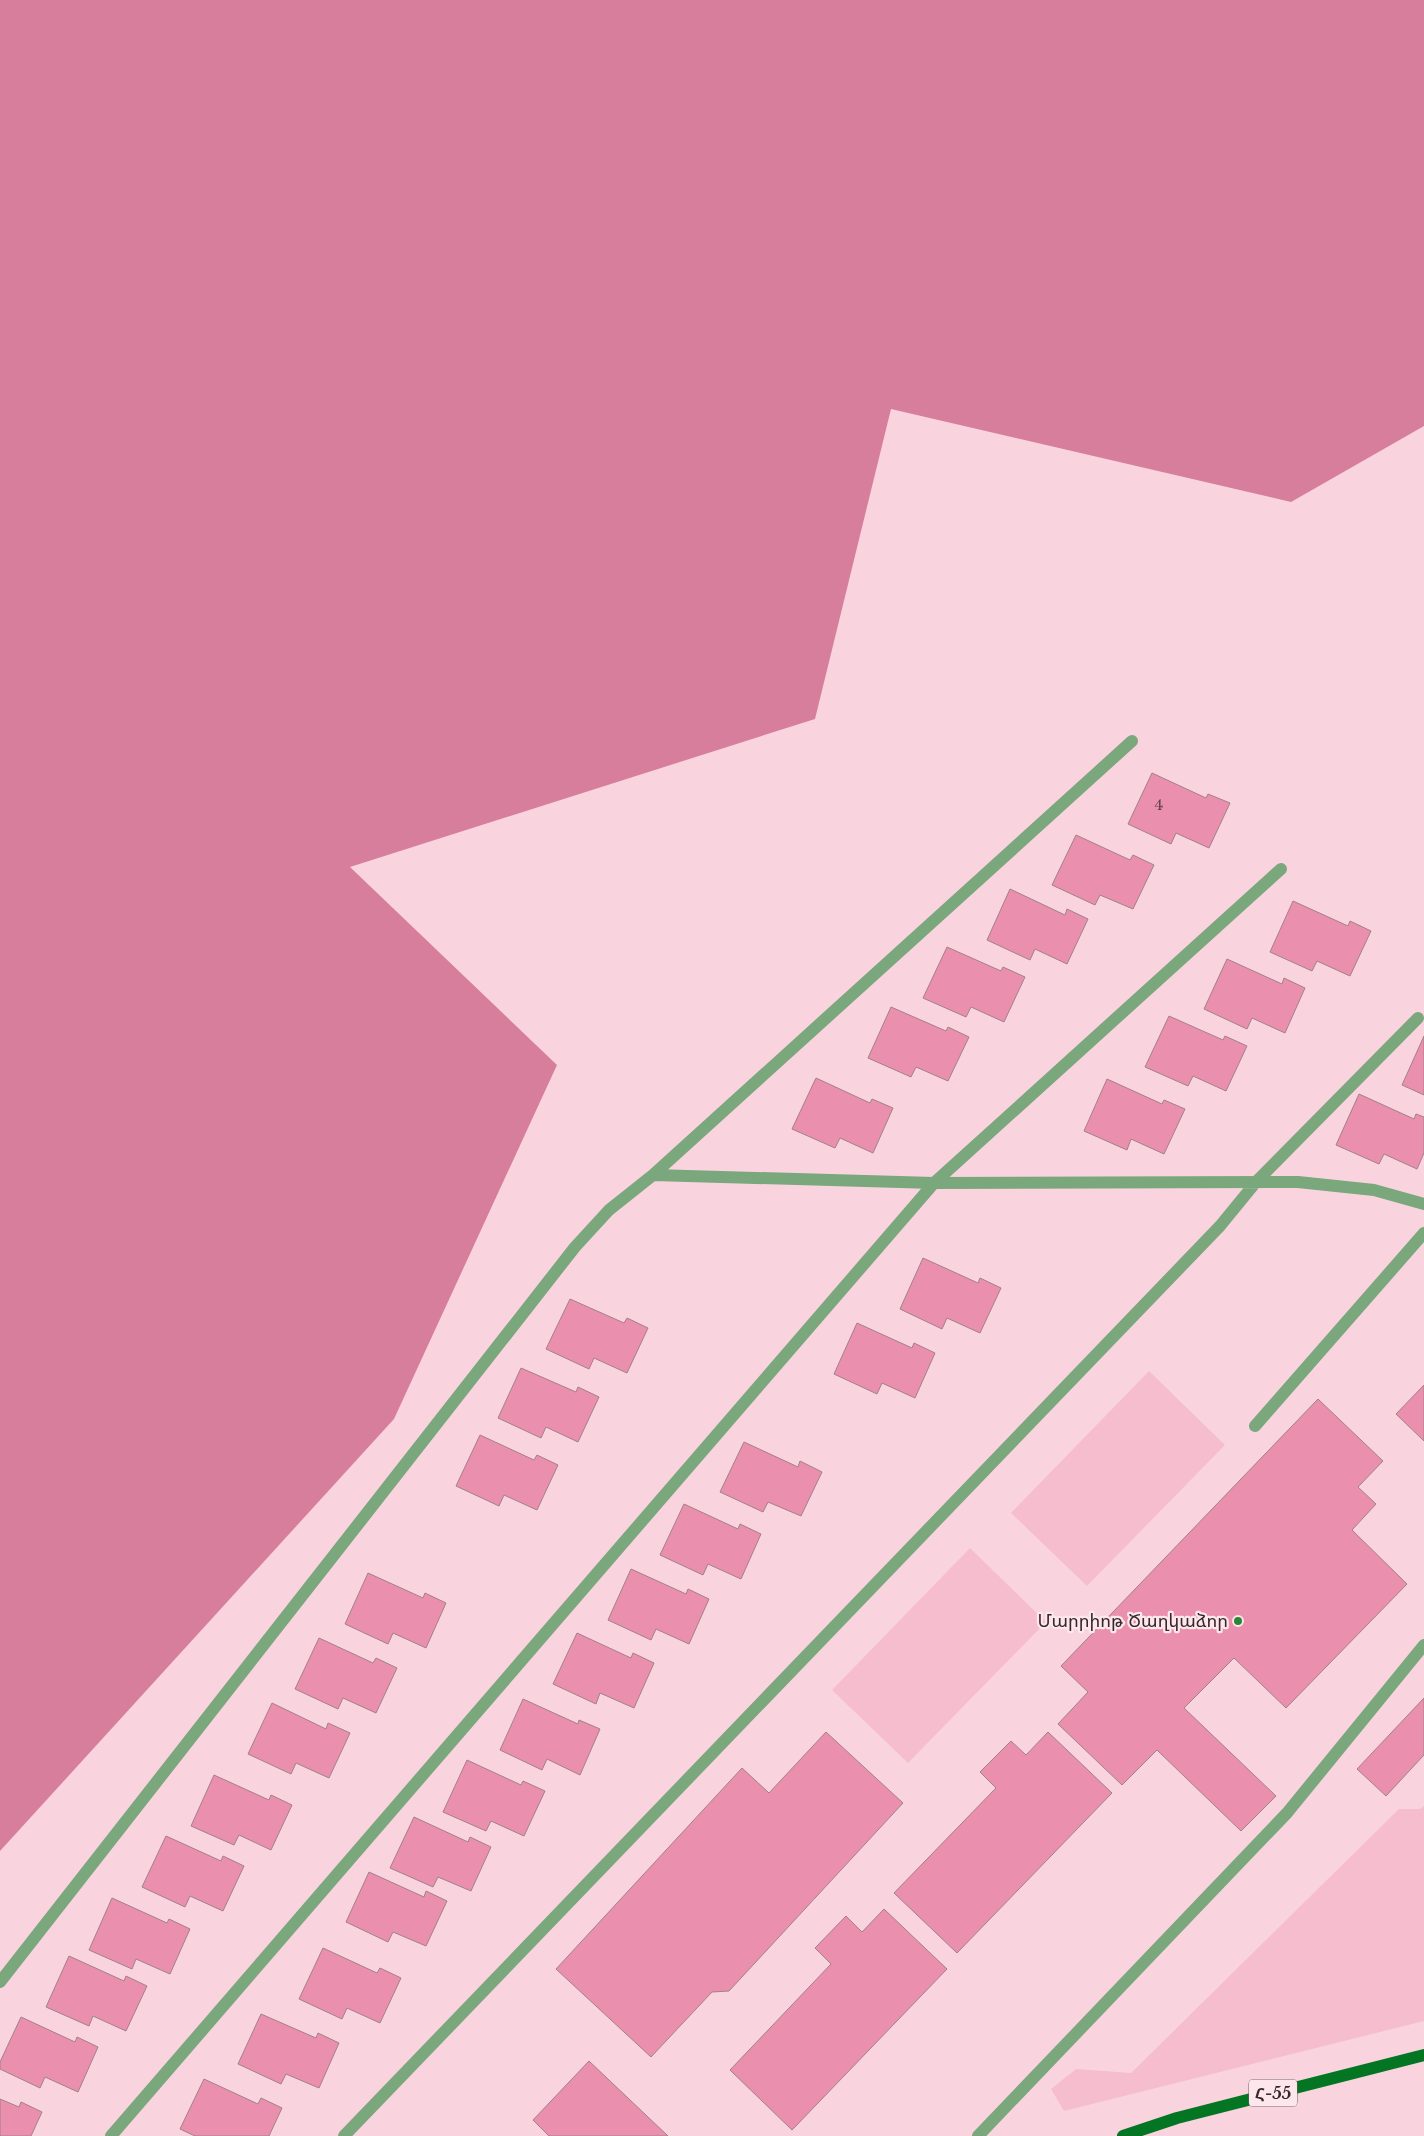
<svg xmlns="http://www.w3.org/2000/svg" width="1424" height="2136" font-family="'Libre Baskerville','Noto Sans Armenian',serif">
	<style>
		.green { fill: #f6bdce }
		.forest { fill: #d77e9c }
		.building { fill: #ea8fad; stroke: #a2808a }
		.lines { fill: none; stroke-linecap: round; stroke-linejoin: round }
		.service { stroke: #7aa77c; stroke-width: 12 }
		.minor { stroke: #7aa77c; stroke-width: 12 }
		.primary { stroke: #047522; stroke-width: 12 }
		.poi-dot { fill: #2b8738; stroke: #fde6ec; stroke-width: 2 }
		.labels { text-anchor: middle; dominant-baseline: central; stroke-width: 4.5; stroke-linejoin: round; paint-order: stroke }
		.number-label { font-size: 15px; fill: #62424c }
		.shield { fill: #fde6ec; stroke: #716166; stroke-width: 1 }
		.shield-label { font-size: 16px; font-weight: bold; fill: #35282c }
		.poi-label { font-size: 18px; fill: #35282c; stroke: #fde6ec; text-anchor: end }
	</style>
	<rect width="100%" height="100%" fill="#f9d4df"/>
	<path class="green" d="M 1149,1371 L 1225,1445 L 1087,1586 L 1011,1513 Z
		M 970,1548 L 1046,1622 L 908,1763 L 832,1690 Z
		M 1424,1806 L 1424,2021 L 1064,2111 L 1051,2089 L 1076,2069 L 1131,2073 L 1399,1809 L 1420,1809 Z"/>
	<path class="forest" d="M 0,0 L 1424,0 L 1424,426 L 1291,502 L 891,409 L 815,719 L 350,867 L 557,1065 L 394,1419 L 0,1851 Z"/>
	<path class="building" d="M 1152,773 L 1206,798 L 1208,794 L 1230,803 L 1209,848 L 1176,833 L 1171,844 L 1128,824 Z
		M 1076,835 L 1130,860 L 1133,855 L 1154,865 L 1133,909 L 1100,895 L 1095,905 L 1052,885 Z
		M 1010,889 L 1065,915 L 1067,909 L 1088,919 L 1067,964 L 1035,949 L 1030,960 L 987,940 Z
		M 1293,901 L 1348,926 L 1350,921 L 1371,931 L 1350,976 L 1317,961 L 1312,971 L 1270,952 Z
		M 947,947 L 1001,971 L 1003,967 L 1025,977 L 1004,1022 L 971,1007 L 966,1017 L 923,998 Z
		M 1227,959 L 1282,984 L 1284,978 L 1305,988 L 1285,1033 L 1252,1018 L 1247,1029 L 1204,1009 Z
		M 891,1007 L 946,1031 L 948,1027 L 969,1037 L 948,1081 L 916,1067 L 911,1077 L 868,1058 Z
		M 1169,1016 L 1223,1040 L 1225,1036 L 1247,1046 L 1226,1091 L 1193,1076 L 1188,1086 L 1145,1067 Z
		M 1424,1036 L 1424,1095 L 1402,1085 Z
		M 816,1078 L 870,1103 L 872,1099 L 893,1108 L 873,1153 L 840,1138 L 835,1148 L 792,1129 Z
		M 1107,1079 L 1162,1104 L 1164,1100 L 1185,1109 L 1164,1154 L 1131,1139 L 1127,1150 L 1084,1131 Z
		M 1359,1094 L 1414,1119 L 1416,1114 L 1424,1117 L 1424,1153 L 1417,1169 L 1384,1154 L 1379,1164 L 1336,1145 Z
		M 923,1258 L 978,1283 L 980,1278 L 1001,1288 L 980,1333 L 947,1318 L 942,1329 L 900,1309 Z
		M 570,1299 L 624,1323 L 627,1318 L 648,1328 L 627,1373 L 594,1358 L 589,1369 L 546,1349 Z
		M 857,1323 L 912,1348 L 914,1343 L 935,1353 L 915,1398 L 882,1383 L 877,1394 L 834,1374 Z
		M 521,1368 L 576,1392 L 578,1387 L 599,1397 L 578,1442 L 546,1427 L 541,1438 L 498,1418 Z
		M 1424,1385 L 1424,1441 L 1396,1414 Z
		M 1318,1399 L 1383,1461 L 1358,1487 L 1376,1504 L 1352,1530 L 1407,1584 L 1286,1708 L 1234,1658 L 1184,1708 L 1276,1796 L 1241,1831 L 1157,1750 L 1122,1785 L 1058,1724 L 1088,1692 L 1061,1666 Z
		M 480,1435 L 534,1460 L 537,1455 L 558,1465 L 537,1510 L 504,1495 L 499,1506 L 456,1486 Z
		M 744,1442 L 798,1467 L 800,1461 L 822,1472 L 801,1516 L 768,1502 L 763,1512 L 720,1492 Z
		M 684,1504 L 738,1529 L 740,1524 L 761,1534 L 741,1579 L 708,1564 L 703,1575 L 660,1555 Z
		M 631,1569 L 686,1594 L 688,1589 L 709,1599 L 689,1644 L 656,1629 L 651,1640 L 608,1620 Z
		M 368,1573 L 423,1598 L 425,1593 L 446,1603 L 426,1648 L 393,1633 L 388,1644 L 345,1624 Z
		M 577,1633 L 631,1658 L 633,1653 L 654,1663 L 634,1708 L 600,1693 L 596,1704 L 553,1684 Z
		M 319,1638 L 373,1663 L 376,1658 L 397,1668 L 376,1713 L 343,1698 L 338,1709 L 295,1689 Z
		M 1424,1698 L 1424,1755 L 1386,1796 L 1357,1769 Z
		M 523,1699 L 578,1724 L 579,1720 L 600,1729 L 580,1775 L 547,1759 L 542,1770 L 500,1750 Z
		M 272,1703 L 326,1729 L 328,1723 L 350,1733 L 329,1778 L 296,1763 L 291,1774 L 248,1754 Z
		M 826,1732 L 903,1803 L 729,1991 L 712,1992 L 651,2057 L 556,1969 L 742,1768 L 769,1793 Z
		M 1048,1732 L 1112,1793 L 957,1953 L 894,1893 L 996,1788 L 980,1772 L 1011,1741 L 1026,1755 Z
		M 467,1760 L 521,1785 L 523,1781 L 545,1791 L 524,1836 L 491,1821 L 486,1831 L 443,1812 Z
		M 214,1775 L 269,1800 L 271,1795 L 292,1805 L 271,1850 L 239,1835 L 234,1845 L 191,1826 Z
		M 414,1817 L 468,1842 L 470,1837 L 491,1847 L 471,1891 L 438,1877 L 433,1887 L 390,1868 Z
		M 166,1836 L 221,1861 L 223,1856 L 244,1866 L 223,1911 L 190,1896 L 185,1907 L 142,1887 Z
		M 369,1872 L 424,1897 L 426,1891 L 447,1901 L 426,1946 L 393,1932 L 388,1942 L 346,1922 Z
		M 112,1898 L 167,1923 L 169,1919 L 190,1929 L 170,1974 L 136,1959 L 132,1969 L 89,1950 Z
		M 884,1909 L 947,1969 L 792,2130 L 730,2070 L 831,1964 L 815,1948 L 846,1916 L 862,1932 Z
		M 323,1948 L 377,1973 L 380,1968 L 401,1978 L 380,2023 L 347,2008 L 342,2019 L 299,1999 Z
		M 69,1956 L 124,1981 L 126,1976 L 147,1986 L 126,2031 L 93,2016 L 89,2026 L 46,2007 Z
		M 261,2014 L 316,2038 L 318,2033 L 339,2043 L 319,2088 L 286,2074 L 281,2084 L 238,2064 Z
		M 21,2017 L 75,2042 L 77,2037 L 98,2047 L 78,2092 L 45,2077 L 40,2088 L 0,2069 L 0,2062 Z
		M 589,2061 L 668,2136 L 549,2136 L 533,2120 Z
		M 204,2079 L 258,2104 L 261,2098 L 282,2108 L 269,2136 L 195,2136 L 180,2129 Z
		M 0,2099 L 19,2107 L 21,2102 L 42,2112 L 31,2136 L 0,2136 Z"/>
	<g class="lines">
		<path class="service" d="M 1255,1426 L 1424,1233"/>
		<path class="minor" d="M 653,1175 L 934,1183 L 1298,1182 L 1374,1190 L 1424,1204
			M 0,1982 L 575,1247 L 609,1210 L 653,1175 L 1132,741
			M 111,2136 L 934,1183 L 1281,869
			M 344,2136 L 1220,1226 L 1256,1182 L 1418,1018
			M 978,2136 L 1287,1813 L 1424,1645"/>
		<path class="primary" d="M 1123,2136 L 1177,2118 L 1424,2055"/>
	</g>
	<circle class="poi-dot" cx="1238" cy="1621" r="5"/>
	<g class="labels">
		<g class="number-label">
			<text x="1159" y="804">4</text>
		</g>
		<rect class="shield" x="1249" y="2079.5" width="48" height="27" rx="4"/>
		<g class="shield-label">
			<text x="1273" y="2093">Հ-55</text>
		</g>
		<g class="poi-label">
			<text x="1228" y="1621">Մարրիոթ Ծաղկաձոր</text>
		</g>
	</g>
</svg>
